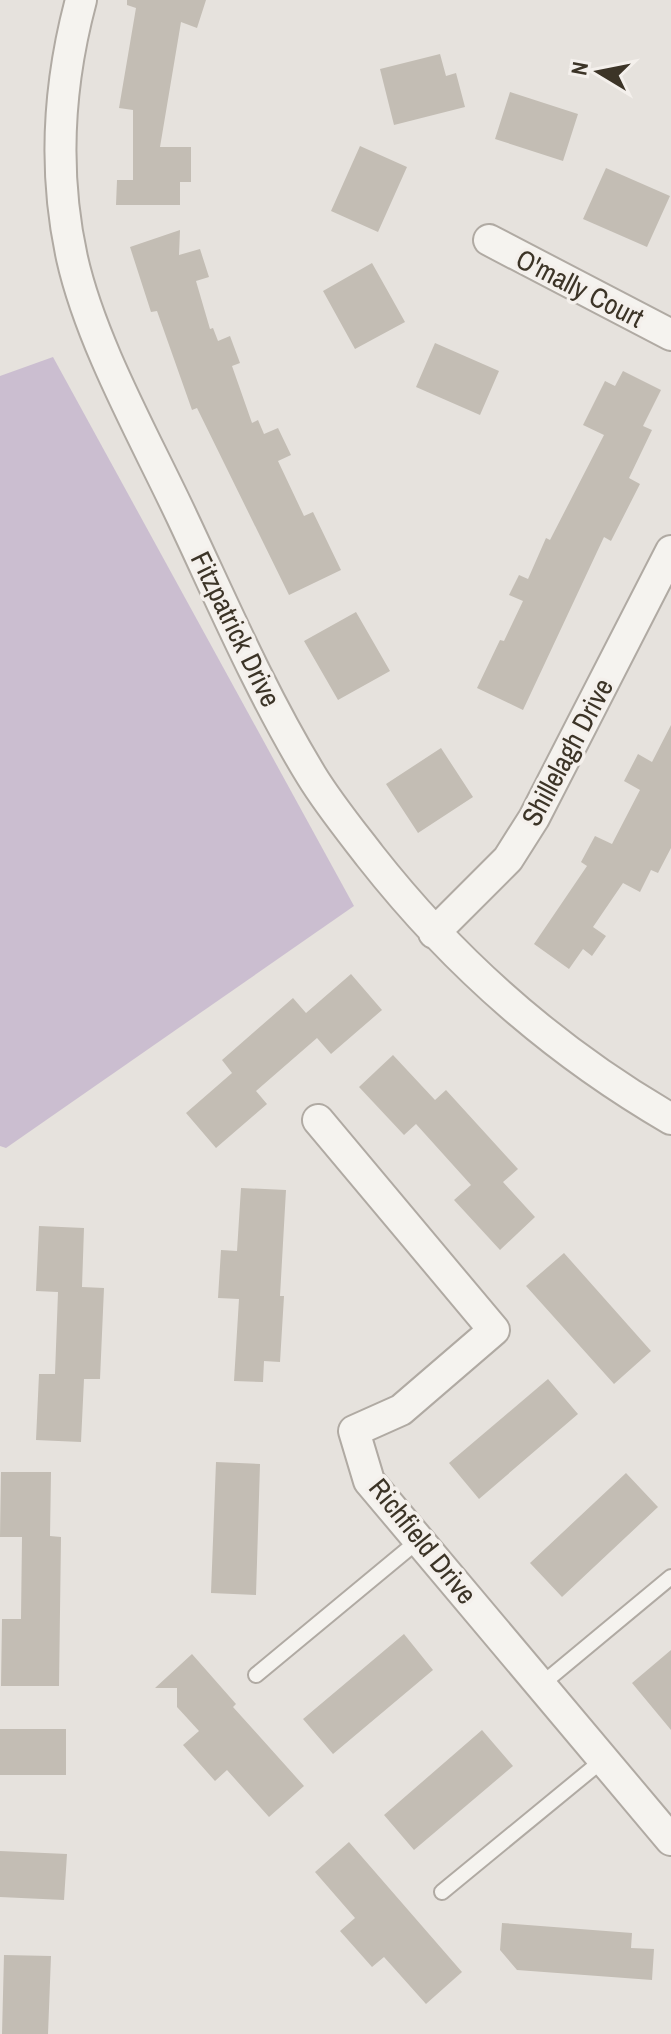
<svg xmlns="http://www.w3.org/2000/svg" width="671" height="2034" font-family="'Archivo Narrow',sans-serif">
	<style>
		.green { fill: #cbbed0 }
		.building { fill: #c3bdb4 }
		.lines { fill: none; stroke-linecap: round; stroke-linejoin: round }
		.service-casing { stroke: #b0aaa3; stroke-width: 18 }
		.minor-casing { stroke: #b0aaa3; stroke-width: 34 }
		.service { stroke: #f5f3ef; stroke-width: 14 }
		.minor { stroke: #f5f3ef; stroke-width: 30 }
		.labels { text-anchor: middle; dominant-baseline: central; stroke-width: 7; stroke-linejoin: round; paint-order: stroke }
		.street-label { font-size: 28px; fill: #3c3427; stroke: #f4f0ec }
	</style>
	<rect width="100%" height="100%" fill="#e6e2dd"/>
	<path class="green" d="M 53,357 L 354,906 L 6,1148 L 0,1146 L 0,376 Z"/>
	<path class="building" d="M 127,0 L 206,0 L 197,28 L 181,22 L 160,147 L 191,147 L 191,182 L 180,182 L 180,205 L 116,205 L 117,180 L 133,180 L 133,110 L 119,108 L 136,8 L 127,5 Z
		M 440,54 L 446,76 L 456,73 L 465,107 L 394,125 L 380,69 Z
		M 510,92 L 578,114 L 563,161 L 495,139 Z
		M 360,146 L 407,167 L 378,232 L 331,211 Z
		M 606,168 L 670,196 L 647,247 L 583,219 Z
		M 180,230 L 179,255 L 200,249 L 209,277 L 196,281 L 210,329 L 213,328 L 218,341 L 230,336 L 240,363 L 232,366 L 252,423 L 258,420 L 264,434 L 278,428 L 291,455 L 278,461 L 304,516 L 313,512 L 341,570 L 289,595 L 197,408 L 192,410 L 157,311 L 151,312 L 130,247 Z
		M 372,263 L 405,322 L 355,349 L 323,291 Z
		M 435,343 L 499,371 L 480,415 L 416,387 Z
		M 623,371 L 661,390 L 643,426 L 652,430 L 629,478 L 640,484 L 611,541 L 604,537 L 523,710 L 477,688 L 500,640 L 504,641 L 523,601 L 509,595 L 519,575 L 528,579 L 546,538 L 550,540 L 604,435 L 583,425 L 605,381 L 615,386 Z
		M 356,612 L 390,671 L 338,700 L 304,641 Z
		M 671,725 L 671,848 L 658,873 L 651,870 L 640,892 L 623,883 L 593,927 L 606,936 L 592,956 L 583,949 L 569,969 L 534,944 L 587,866 L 581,862 L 595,836 L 612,844 L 640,790 L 624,781 L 638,754 L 652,762 Z
		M 441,748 L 473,797 L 418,833 L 386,784 Z
		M 351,974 L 382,1010 L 331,1054 L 317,1038 L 256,1091 L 267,1104 L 216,1148 L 186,1113 L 232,1073 L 222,1060 L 293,998 L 306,1013 Z
		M 393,1055 L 435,1100 L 446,1090 L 518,1169 L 503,1182 L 535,1217 L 500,1250 L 454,1200 L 471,1185 L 416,1124 L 404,1135 L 359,1087 Z
		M 241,1188 L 286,1190 L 280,1296 L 284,1296 L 280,1362 L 264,1361 L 263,1382 L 234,1381 L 239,1299 L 218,1298 L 221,1250 L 237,1251 Z
		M 39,1226 L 84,1228 L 82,1287 L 104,1288 L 100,1379 L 84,1379 L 81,1442 L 36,1440 L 39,1374 L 55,1374 L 58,1292 L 36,1291 Z
		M 564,1253 L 651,1351 L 614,1384 L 526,1286 Z
		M 548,1379 L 578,1414 L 479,1499 L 449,1463 Z
		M 216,1462 L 260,1464 L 256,1595 L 211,1593 Z
		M 1,1472 L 51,1472 L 50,1536 L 61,1537 L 59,1686 L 1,1686 L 2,1619 L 21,1619 L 22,1537 L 0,1537 Z
		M 626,1473 L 658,1507 L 562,1597 L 530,1563 Z
		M 404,1634 L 433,1670 L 333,1754 L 303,1719 Z
		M 671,1650 L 671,1730 L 632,1683 Z
		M 192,1654 L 236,1704 L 233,1707 L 304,1786 L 269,1817 L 227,1770 L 215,1781 L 183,1745 L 199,1731 L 177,1707 L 177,1688 L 155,1688 Z
		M 0,1729 L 66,1729 L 66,1775 L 0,1775 Z
		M 482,1730 L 513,1766 L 414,1850 L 384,1815 Z
		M 349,1842 L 462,1972 L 426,2004 L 384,1957 L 372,1967 L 340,1931 L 355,1918 L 315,1872 Z
		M 0,1851 L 67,1854 L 64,1900 L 0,1897 Z
		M 502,1923 L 632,1933 L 631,1948 L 654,1949 L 652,1980 L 517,1970 L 500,1950 Z
		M 4,1955 L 51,1956 L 48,2034 L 2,2034 Z"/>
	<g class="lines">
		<defs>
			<path id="service" d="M 256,1675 L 419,1540
				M 542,1684 L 671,1577
				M 442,1892 L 604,1759"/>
			<path id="minor" d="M 81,0 C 58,86 53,171 72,258 C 91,343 145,438 182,517 C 223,604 261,693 311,775 C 328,803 350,830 370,856 C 454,963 554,1051 671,1119
				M 489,240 L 671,335
				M 434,933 L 508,859 L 534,818 L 671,551
				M 318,1120 L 494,1330 L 401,1410 L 354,1431 L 369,1481 L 671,1840"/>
		</defs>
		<use href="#service" class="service-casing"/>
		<use href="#minor" class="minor-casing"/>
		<use href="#service" class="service"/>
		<use href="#minor" class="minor"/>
	</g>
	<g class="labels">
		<g class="street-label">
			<text transform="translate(580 288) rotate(27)">O'mally Court</text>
			<text transform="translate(236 629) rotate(64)">Fitzpatrick Drive</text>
			<text transform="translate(567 752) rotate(-62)">Shillelagh Drive</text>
			<text transform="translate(423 1541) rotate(51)">Richfield Drive</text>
		</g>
	</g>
	<g transform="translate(599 72) rotate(280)" stroke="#f4f0ec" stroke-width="6" paint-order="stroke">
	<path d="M0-6L14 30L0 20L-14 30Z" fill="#3c3427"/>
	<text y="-12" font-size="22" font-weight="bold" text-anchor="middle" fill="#3c3427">N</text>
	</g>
</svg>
